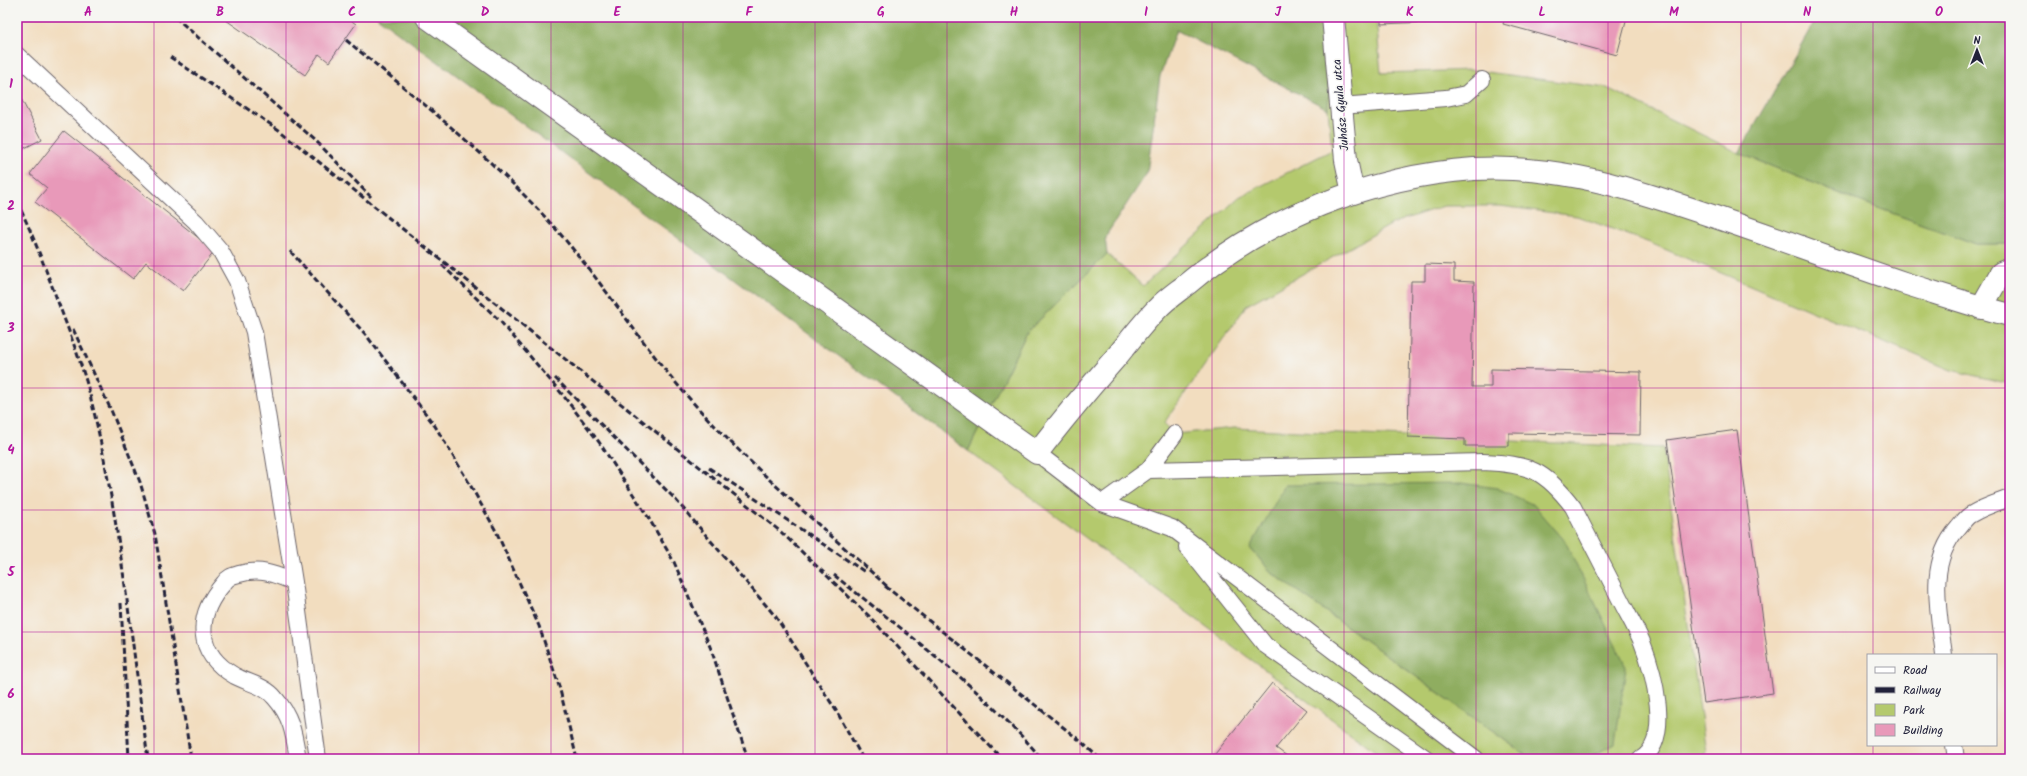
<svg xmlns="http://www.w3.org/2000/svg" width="2027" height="776" font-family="Kalam,sans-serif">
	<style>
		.green { fill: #b4c96d; stroke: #6b7654 }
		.forest { fill: #8fad60; stroke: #58684e }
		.building { fill: #e899b9 }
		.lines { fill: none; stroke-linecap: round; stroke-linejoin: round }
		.service-casing { stroke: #6b6369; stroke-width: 18 }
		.minor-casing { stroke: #6b6369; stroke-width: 24 }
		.service { stroke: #fff; stroke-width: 16 }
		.minor { stroke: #fff; stroke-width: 22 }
		.rail { stroke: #22223b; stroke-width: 3; stroke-dasharray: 6 3; stroke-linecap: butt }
		.grid { fill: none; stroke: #b5179e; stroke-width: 1; stroke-opacity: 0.55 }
		.labels { text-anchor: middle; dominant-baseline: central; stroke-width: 3; stroke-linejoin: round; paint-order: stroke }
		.street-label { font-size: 12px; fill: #22223b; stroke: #f6f6f2 }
		.neatline { fill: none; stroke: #b5179e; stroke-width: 1.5 }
		.grid-label { font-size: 13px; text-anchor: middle; font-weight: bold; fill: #b5179e }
	</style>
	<rect width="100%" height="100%" fill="#f6f6f2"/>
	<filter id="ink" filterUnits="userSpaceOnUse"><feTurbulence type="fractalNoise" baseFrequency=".025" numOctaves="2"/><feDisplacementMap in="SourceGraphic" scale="8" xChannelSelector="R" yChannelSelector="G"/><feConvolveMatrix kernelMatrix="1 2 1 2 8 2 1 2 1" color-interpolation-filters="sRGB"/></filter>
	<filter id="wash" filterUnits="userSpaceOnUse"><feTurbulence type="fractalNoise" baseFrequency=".012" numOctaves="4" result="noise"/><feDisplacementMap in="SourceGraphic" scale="16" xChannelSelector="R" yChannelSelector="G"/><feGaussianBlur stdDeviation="0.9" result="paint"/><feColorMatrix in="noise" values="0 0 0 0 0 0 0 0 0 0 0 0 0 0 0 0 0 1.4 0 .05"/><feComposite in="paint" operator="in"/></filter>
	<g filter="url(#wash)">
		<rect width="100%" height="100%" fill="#f2ddbf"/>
		<path class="green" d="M 1327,17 L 1376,17 L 1381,73 L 1471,70 L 1607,88 L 1739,153 L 1835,192 L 1976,244 L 2010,244 L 2010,384 L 1951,370 L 1650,243 L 1577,216 L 1500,206 L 1444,206 L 1396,222 L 1247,305 L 1164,423 L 1175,434 L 1234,428 L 1663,448 L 1706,752 L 1694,759 L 1585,759 L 1615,744 L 1250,548 L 1272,573 L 1531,759 L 1386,759 L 968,451 L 1027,332 L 1107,254 L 1143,286 L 1239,197 L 1332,150 L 1328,109 L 1331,48 Z"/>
		<path class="forest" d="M 377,17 L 1327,17 L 1331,48 L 1328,109 L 1176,30 L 1160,76 L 1147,173 L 1105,237 L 1107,254 L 1027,332 L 968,451 Z
			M 1817,17 L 2010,17 L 2010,244 L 1976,244 L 1835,192 L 1739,153 Z
			M 1461,483 L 1497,488 L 1534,505 L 1565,541 L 1626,667 L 1615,744 L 1585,759 L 1531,759 L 1272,573 L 1250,548 L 1285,485 Z"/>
		<g id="blocks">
			<path class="building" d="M 229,17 L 346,17 L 356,24 L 329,62 L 319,54 L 305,75 L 226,20 Z
				M 1381,17 L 1427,17 L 1428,22 L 1381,24 Z
				M 1505,17 L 1627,17 L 1617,55 L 1503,24 Z
				M 17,91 L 42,139 L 17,152 Z
				M 64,131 L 215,251 L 183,291 L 146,262 L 133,279 L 35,202 L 47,188 L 30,174 Z
				M 1425,264 L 1454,265 L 1454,281 L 1474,282 L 1472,387 L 1491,387 L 1491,369 L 1641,372 L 1640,435 L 1509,433 L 1509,446 L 1465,446 L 1465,439 L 1408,437 L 1411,281 L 1425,281 Z
				M 1737,430 L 1773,693 L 1704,703 L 1667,440 Z
				M 1272,683 L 1307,710 L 1276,748 L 1291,759 L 1211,759 Z
				M 1917,756 L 1918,759 L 1904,759 L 1904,758 Z"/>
		</g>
	</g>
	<g filter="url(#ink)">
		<use href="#blocks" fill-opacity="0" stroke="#6b6369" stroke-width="1"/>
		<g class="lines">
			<defs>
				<path id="service" d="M 17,55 L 196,222 L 220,250 L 237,281 L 254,332 L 294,582 L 318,759
					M 1340,106 L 1446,98 L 1466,94 L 1482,80
					M 1037,453 L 1102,503 L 1172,528 L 1476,759
					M 1148,470 L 1483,462 C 1529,464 1545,470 1573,507 C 1589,538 1604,568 1620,599 C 1627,613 1636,628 1642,642 C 1653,670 1673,740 1641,759
					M 1102,503 L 1148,470 L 1175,434
					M 1187,547 L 1265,645 L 1427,759
					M 294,582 C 274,574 261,568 239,574 C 232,576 228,577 224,583 C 195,616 195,653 235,676 C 248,683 266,686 275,698 C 292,717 294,735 298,759
					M 1944,655 C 1939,612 1926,564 1958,528 C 1962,524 1965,518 1970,515 C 1983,507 1996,503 2010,498
					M 1954,745 L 1956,759"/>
				<path id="minor" d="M 427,17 L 1037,453 C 1063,419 1090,387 1118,355 C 1131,339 1143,323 1157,309 C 1166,299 1177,292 1187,284 C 1265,218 1372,176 1474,169 C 1529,166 1586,176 1638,192 C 1728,219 1815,253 1904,283 C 1939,294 1974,306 2010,315
					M 1333,17 L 1346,160 L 1353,193
					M 1981,308 L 2001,273 L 2010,269"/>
			</defs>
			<use href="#service" class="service-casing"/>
			<use href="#minor" class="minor-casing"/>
			<use href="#service" class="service"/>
			<use href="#minor" class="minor"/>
			<path class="rail" d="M 175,17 L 315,140 L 371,197
				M 346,40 C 423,103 509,171 572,248 C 615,300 651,357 697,407 C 757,472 824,529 889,588
				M 170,57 L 279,130 L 781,532 L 868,615 L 1002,759
				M 17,202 C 32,232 43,263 55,294 C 67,326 80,359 89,391 C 119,512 131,636 148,759
				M 290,251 L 366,335 L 435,426 L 468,481 L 496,531 L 539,626 L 559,686 L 577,759
				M 442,265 L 500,321 L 562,394 L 599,442 L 648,517 L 674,562 L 711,649 L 748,759
				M 73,329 L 111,410 L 140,482 L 155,534 L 191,759
				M 555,378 L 675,499 L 776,617 L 837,712 L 863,759
				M 709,468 L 865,572
				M 834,575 C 906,633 982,688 1042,759
				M 885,586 L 1078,739 L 1100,759
				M 121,603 L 129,759"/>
		</g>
	</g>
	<path class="grid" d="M 154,17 L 154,759M 286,17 L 286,759M 419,17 L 419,759M 551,17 L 551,759M 683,17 L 683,759M 815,17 L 815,759M 947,17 L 947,759M 1080,17 L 1080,759M 1212,17 L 1212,759M 1344,17 L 1344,759M 1476,17 L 1476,759M 1608,17 L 1608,759M 1741,17 L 1741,759M 1873,17 L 1873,655M 17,144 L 2010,144M 17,266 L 2010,266M 17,388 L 2010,388M 17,510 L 2010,510M 17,632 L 2010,632M 1873,745 L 1873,759"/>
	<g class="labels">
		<g class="street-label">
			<text transform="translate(1341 105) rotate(-95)">Juhász Gyula utca</text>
		</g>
	</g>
	<rect width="2027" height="776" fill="none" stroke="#f6f6f2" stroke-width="44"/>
	<rect x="1867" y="654" width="130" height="92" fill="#f6f6f2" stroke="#a1a1a9"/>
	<rect x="1875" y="667" width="20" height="6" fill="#ffffff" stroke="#a1a1a9"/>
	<text x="1903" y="674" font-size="12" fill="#22223b">Road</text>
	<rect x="1875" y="687" width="20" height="6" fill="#22223b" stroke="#a1a1a9"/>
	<text x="1903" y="694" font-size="12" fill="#22223b">Railway</text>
	<rect x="1875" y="704" width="20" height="12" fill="#b4c96d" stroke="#a1a1a9"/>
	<text x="1903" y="714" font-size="12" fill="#22223b">Park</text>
	<rect x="1875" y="724" width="20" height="12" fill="#e899b9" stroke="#a1a1a9"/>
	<text x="1903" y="734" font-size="12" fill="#22223b">Building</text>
	<g transform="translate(1977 50)" stroke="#f6f6f2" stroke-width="3" paint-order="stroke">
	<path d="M0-3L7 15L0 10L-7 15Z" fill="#22223b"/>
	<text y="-6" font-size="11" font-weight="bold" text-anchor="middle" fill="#22223b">N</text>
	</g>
	<rect x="22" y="22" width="1983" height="732" class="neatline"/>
	<g class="grid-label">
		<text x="88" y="16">A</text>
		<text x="220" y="16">B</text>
		<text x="352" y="16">C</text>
		<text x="485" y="16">D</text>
		<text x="617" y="16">E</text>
		<text x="749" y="16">F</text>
		<text x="881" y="16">G</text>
		<text x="1014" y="16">H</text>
		<text x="1146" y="16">I</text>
		<text x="1278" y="16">J</text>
		<text x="1410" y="16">K</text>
		<text x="1542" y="16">L</text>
		<text x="1674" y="16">M</text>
		<text x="1807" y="16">N</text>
		<text x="1939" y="16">O</text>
		<text x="11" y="88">1</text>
		<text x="11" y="210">2</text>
		<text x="11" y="332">3</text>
		<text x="11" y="454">4</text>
		<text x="11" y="576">5</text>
		<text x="11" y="698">6</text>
	</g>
</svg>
